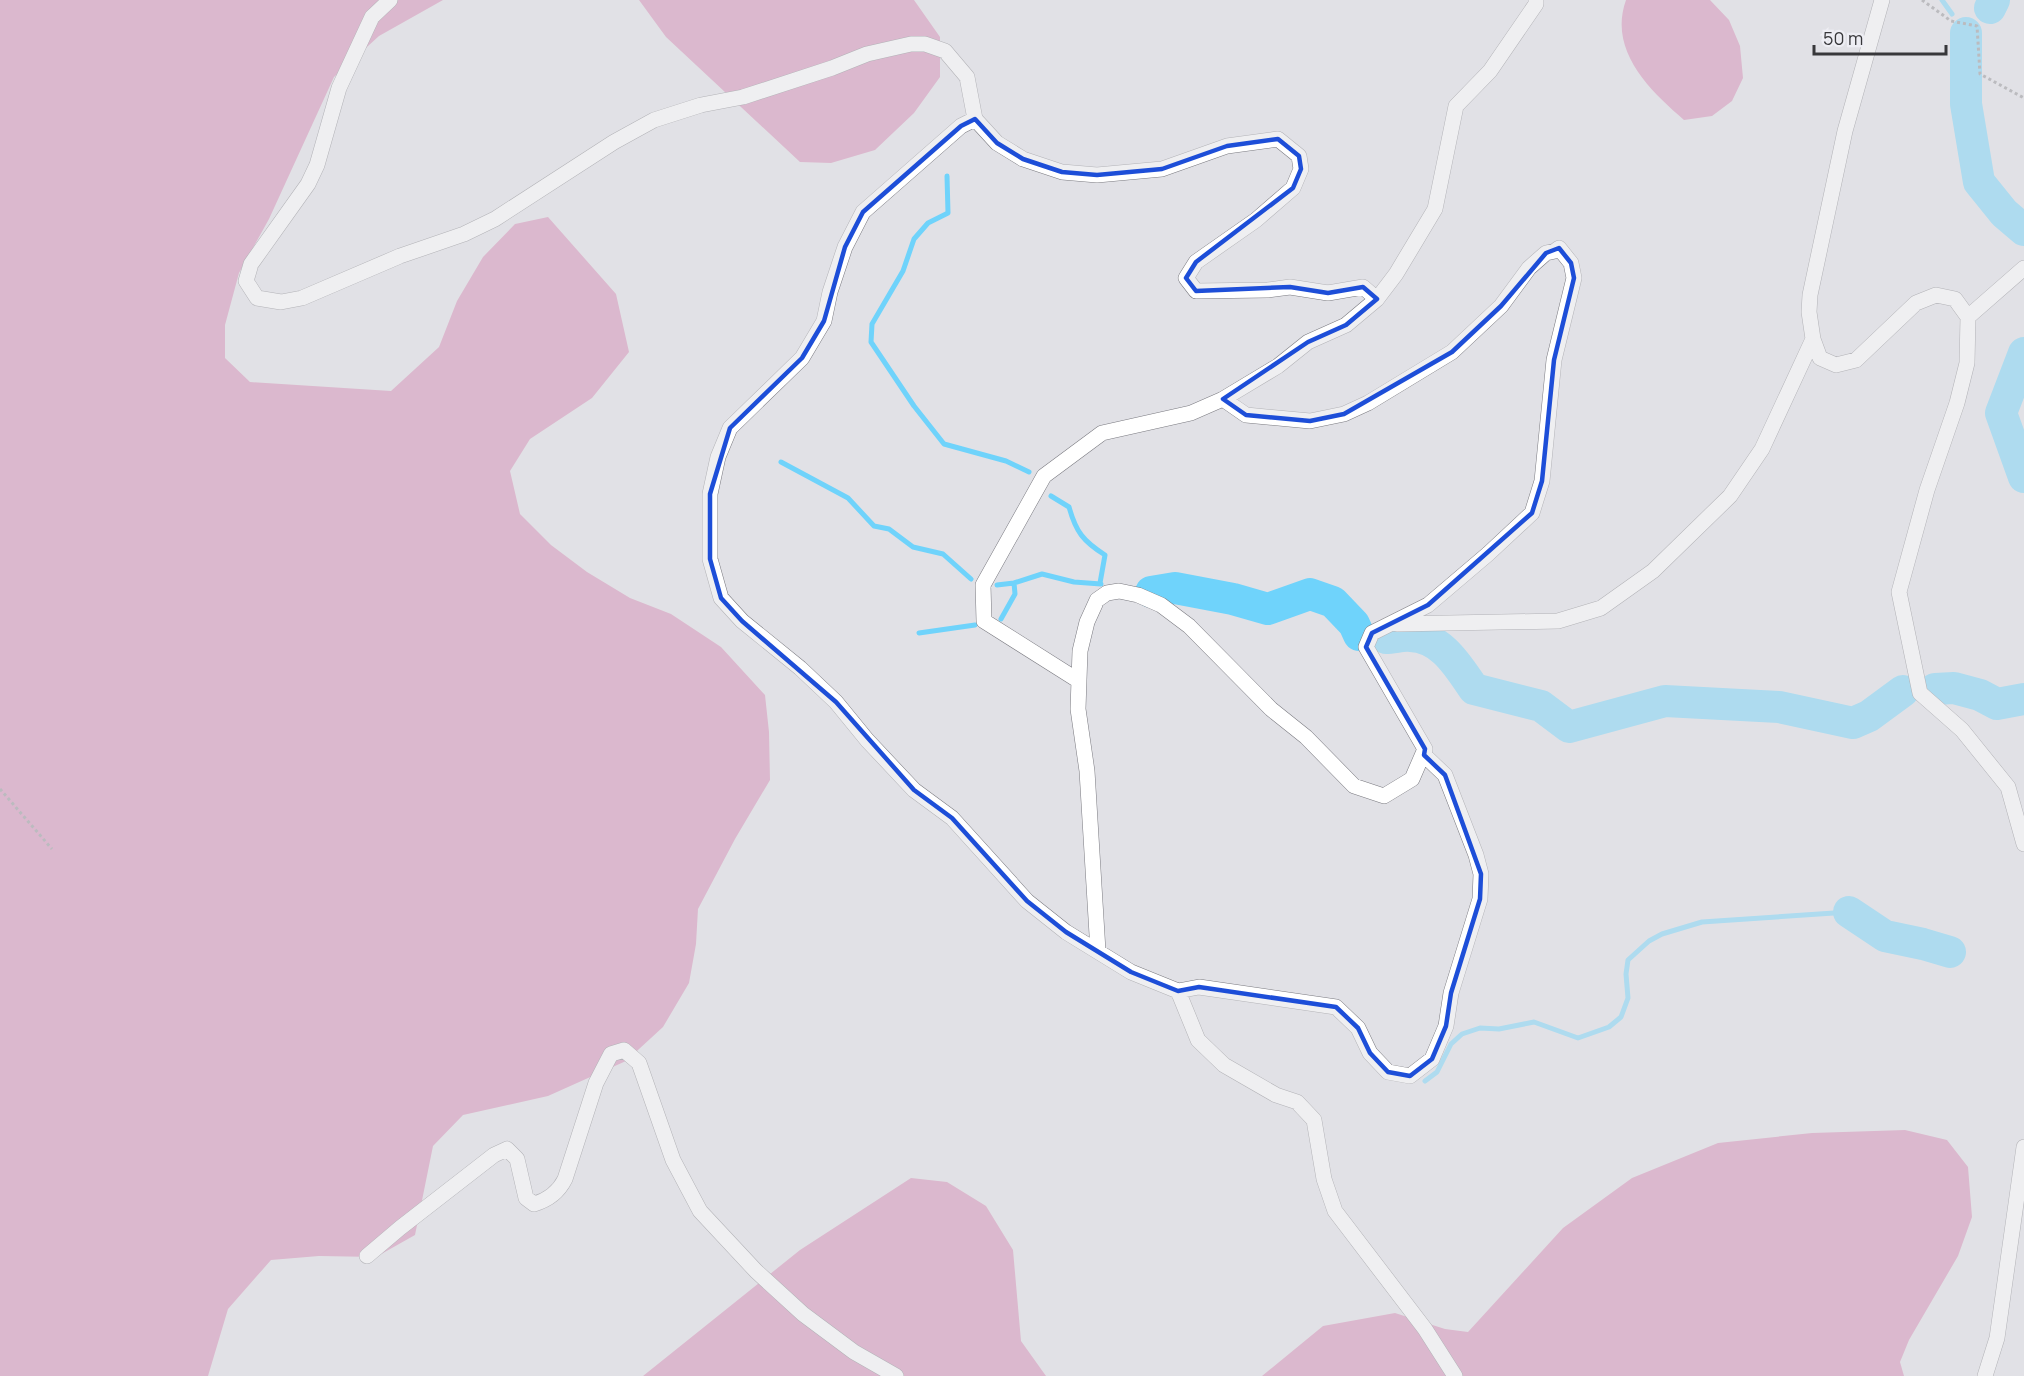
<svg xmlns="http://www.w3.org/2000/svg" width="2024" height="1376" font-family="Manrope,sans-serif">
	<style>
		.forest { fill: #d386b1 }
		.lines { fill: none; stroke-linecap: round; stroke-linejoin: round }
		.stream { stroke: #6fd3fb; stroke-width: 5 }
		.river { stroke: #6fd3fb; stroke-width: 32 }
		.street-casing { stroke: #7a7a80; stroke-width: 16 }
		.path { stroke: #8c8c90; stroke-width: 3; stroke-dasharray: 3 3; stroke-linecap: butt }
		.street { stroke: #fff; stroke-width: 15 }
		.marked { fill: none; stroke: #1d4ed8; stroke-width: 4.5; stroke-linejoin: round }
	</style>
	<rect width="100%" height="100%" fill="#e1e1e6"/>
	<path class="forest" d="M 0,0 L 443,0 L 379,36 L 334,77 L 269,219 L 239,273 L 225,325 L 225,358 L 250,382 L 391,391 L 439,347 L 457,301 L 483,257 L 515,224 L 548,217 L 616,294 L 629,352 L 592,398 L 530,439 L 510,471 L 520,514 L 551,545 L 587,572 L 630,598 L 671,614 L 721,647 L 765,695 L 769,732 L 770,780 L 735,839 L 698,909 L 696,944 L 689,983 L 663,1027 L 626,1061 L 548,1096 L 463,1115 L 433,1146 L 415,1235 L 376,1257 L 319,1256 L 271,1260 L 228,1309 L 208,1376 L 0,1376 Z
		M 639,0 L 914,0 L 940,37 L 940,77 L 914,113 L 875,150 L 831,163 L 800,162 L 666,37 Z
		M 1626,0 L 1710,0 L 1729,20 L 1740,46 L 1743,78 L 1732,101 L 1712,116 L 1684,120 C 1649,90 1608,50 1626,0 Z
		M 1905,1130 L 1947,1140 L 1968,1167 L 1972,1217 L 1958,1256 L 1909,1340 L 1900,1362 L 1904,1376 L 1262,1376 L 1323,1326 L 1395,1313 L 1445,1329 L 1468,1332 L 1563,1228 L 1632,1178 L 1718,1143 L 1812,1133 Z
		M 911,1178 L 947,1182 L 986,1206 L 1013,1250 L 1021,1341 L 1046,1376 L 643,1376 L 800,1250 Z"/>
	<g class="lines">
		<path class="stream" d="M 1942,0 L 1952,14
			M 1965,32 L 1966,33
			M 947,176 L 948,213 L 928,223 L 914,239 L 903,271 L 872,324 L 871,342 L 914,406 L 944,444 L 1006,461 L 1029,472
			M 781,462 L 848,498 L 874,526 L 889,529 L 913,547 L 943,554 L 971,579
			M 1051,496 L 1069,507 C 1076,532 1083,541 1105,555 L 1100,583
			M 997,585 L 1014,583 L 1042,574 L 1074,582 L 1101,584
			M 1001,619 L 1015,594 L 1014,583
			M 919,633 L 975,625
			M 1425,1081 L 1437,1072 L 1451,1044 L 1462,1034 L 1480,1028 L 1499,1029 L 1534,1022 L 1578,1038 L 1609,1027 L 1621,1017 L 1628,998 L 1626,974 L 1628,960 L 1649,941 L 1662,934 L 1702,922 L 1849,912"/>
		<path class="river" d="M 1990,8 L 1994,0
			M 1966,33 L 1966,104 L 1979,182 L 2004,213 L 2024,230
			M 2024,353 L 2001,413 L 2024,477
			M 1151,592 L 1175,588 L 1233,599 L 1268,609 L 1310,594 L 1333,602 L 1354,624 L 1359,635
			M 1386,638 C 1394,638 1403,635 1410,636 C 1442,637 1458,666 1474,689 L 1541,706 L 1569,727 L 1665,701 L 1779,707 L 1853,723 L 1869,716 L 1903,691
			M 1935,689 L 1954,688 L 1980,695 L 1997,704 L 2024,699
			M 1849,912 L 1885,936 L 1923,944 L 1950,952"/>
		<defs>
			<path id="street" d="M 390,0 L 372,17 L 339,88 L 317,165 L 308,184 L 251,264 L 246,281 L 257,298 L 281,302 L 302,298 L 400,256 L 464,234 L 495,219 L 614,142 L 654,120 L 701,105 L 743,97 L 832,68 L 867,54 L 911,44 L 925,44 L 945,51 L 967,77 L 975,119 L 997,143 L 1023,159 L 1062,172 L 1097,175 L 1162,169 L 1227,146 L 1278,139 L 1299,156 L 1301,169 L 1293,188 L 1256,220 L 1196,262 L 1186,278 L 1196,291 L 1268,290 L 1290,287 L 1328,293 L 1363,287 L 1377,299 L 1346,325 L 1308,342 L 1278,366 L 1223,399 L 1246,415 L 1310,421 L 1344,414 L 1368,403 L 1452,352 L 1501,306 L 1529,268 L 1546,253 L 1555,251 L 1559,248 L 1571,263 L 1574,278 L 1554,360 L 1542,481 L 1532,513 L 1488,554 L 1428,605 L 1372,633 L 1366,647 L 1425,749 L 1424,755 L 1445,775 L 1476,855 L 1481,874 L 1480,899 L 1451,993 L 1446,1026 L 1432,1059 L 1410,1076 L 1388,1072 L 1370,1053 L 1358,1028 L 1336,1007 L 1199,987 L 1178,991 L 1131,972 L 1066,932 L 1027,901 L 952,818 L 914,790 L 867,740 L 836,702 L 800,668 L 742,621 L 721,598 L 710,559 L 710,494 L 718,457 L 730,428 L 802,358 L 824,321 L 830,292 L 845,247 L 863,212 L 961,126 L 975,119
				M 1882,0 L 1845,131 L 1810,295 L 1809,312 L 1813,339 L 1820,358 L 1836,365 L 1856,360 L 1916,303 L 1936,295 L 1955,299 L 1968,317 L 1967,363 L 1957,403 L 1927,490 L 1899,592 L 1920,693 L 1962,730 L 2008,787 L 2024,844
				M 1377,299 L 1396,274 L 1435,209 L 1456,106 L 1490,71 L 1536,4 L 1536,0
				M 1968,317 L 2024,268
				M 1397,624 L 1558,621 L 1601,608 L 1653,571 L 1730,496 L 1762,449 L 1813,339
				M 1079,681 L 984,621 L 983,585 L 1044,476 L 1102,433 L 1191,413 L 1223,399
				M 1098,951 L 1087,771 L 1078,709 L 1080,651 L 1087,622 L 1097,600 L 1107,593 L 1119,591 L 1138,595 L 1161,605 L 1189,626 L 1271,709 L 1306,737 L 1354,786 L 1384,796 L 1412,779 L 1425,749
				M 1178,991 L 1198,1040 L 1224,1065 L 1276,1095 L 1297,1102 L 1314,1120 L 1324,1179 L 1335,1211 L 1425,1329 L 1455,1376
				M 367,1256 L 400,1228 L 494,1155 L 507,1149 L 517,1159 L 526,1198 L 534,1204 C 548,1200 558,1193 565,1179 L 596,1083 L 611,1054 L 624,1050 L 639,1063 L 673,1160 L 700,1211 L 756,1271 L 803,1314 L 854,1352 L 896,1376
				M 1985,1376 L 1997,1338 L 2024,1147"/>
		</defs>
		<use href="#street" class="street-casing"/>
		<path class="path" d="M 1922,0 L 1951,21 L 1977,26 L 1980,74 L 2024,98
			M 0,789 L 52,849"/>
		<use href="#street" class="street"/>
	</g>
	<path d="M0 0H2024V1376H0ZM 975,119 L 997,143 L 1023,159 L 1062,172 L 1097,175 L 1162,169 L 1227,146 L 1278,139 L 1299,156 L 1301,169 L 1293,188 L 1196,262 L 1186,278 L 1196,291 L 1290,287 L 1328,293 L 1363,287 L 1377,299 L 1346,325 L 1308,342 L 1223,399 L 1246,415 L 1310,421 L 1344,414 L 1452,352 L 1501,306 L 1546,253 L 1559,248 L 1571,263 L 1574,278 L 1554,360 L 1542,481 L 1532,513 L 1428,605 L 1372,633 L 1366,647 L 1425,749 L 1424,755 L 1445,775 L 1481,874 L 1480,899 L 1451,993 L 1446,1026 L 1432,1059 L 1410,1076 L 1388,1072 L 1370,1053 L 1358,1028 L 1336,1007 L 1199,987 L 1178,991 L 1131,972 L 1066,932 L 1027,901 L 952,818 L 914,790 L 836,702 L 742,621 L 721,598 L 710,559 L 710,494 L 730,428 L 802,358 L 824,321 L 845,247 L 863,212 L 961,126 Z" fill="#e1e1e6" fill-opacity=".55" fill-rule="evenodd"/>
	<path class="marked" d="M 975,119 L 997,143 L 1023,159 L 1062,172 L 1097,175 L 1162,169 L 1227,146 L 1278,139 L 1299,156 L 1301,169 L 1293,188 L 1196,262 L 1186,278 L 1196,291 L 1290,287 L 1328,293 L 1363,287 L 1377,299 L 1346,325 L 1308,342 L 1223,399 L 1246,415 L 1310,421 L 1344,414 L 1452,352 L 1501,306 L 1546,253 L 1559,248 L 1571,263 L 1574,278 L 1554,360 L 1542,481 L 1532,513 L 1428,605 L 1372,633 L 1366,647 L 1425,749 L 1424,755 L 1445,775 L 1481,874 L 1480,899 L 1451,993 L 1446,1026 L 1432,1059 L 1410,1076 L 1388,1072 L 1370,1053 L 1358,1028 L 1336,1007 L 1199,987 L 1178,991 L 1131,972 L 1066,932 L 1027,901 L 952,818 L 914,790 L 836,702 L 742,621 L 721,598 L 710,559 L 710,494 L 730,428 L 802,358 L 824,321 L 845,247 L 863,212 L 961,126 Z"/>
	<path d="M1814 45v9h132v-9" fill="none" stroke="#38383b" stroke-width="3"/>
	<text x="1823" y="45" font-size="18" fill="#38383b" stroke="#eeeef4" stroke-width="4.5" paint-order="stroke">50 m</text>
</svg>
